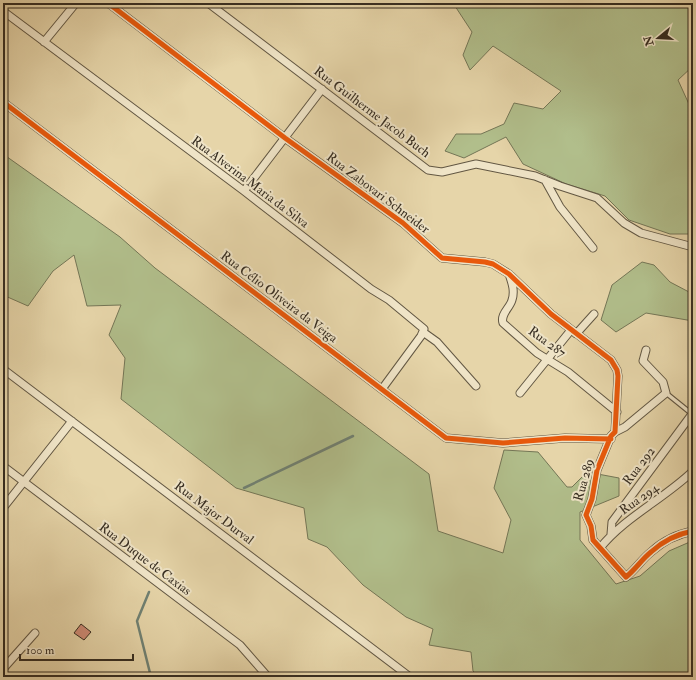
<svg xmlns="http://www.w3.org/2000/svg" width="696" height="680" font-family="'IM FELL Double Pica',serif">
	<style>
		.green { fill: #b1be8b; stroke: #747656 }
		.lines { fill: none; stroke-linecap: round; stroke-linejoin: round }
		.stream { stroke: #708173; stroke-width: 2.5 }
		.building { fill: #cf8c77; stroke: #362d21 }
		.service-casing { stroke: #625743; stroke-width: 5.5 }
		.minor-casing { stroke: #625743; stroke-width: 9 }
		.service { stroke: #efe4c7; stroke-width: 3.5 }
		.minor { stroke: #efe4c7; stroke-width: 7 }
		.cycleway-casing { stroke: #efe4c7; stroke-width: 8 }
		.cycleway { stroke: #e8590c; stroke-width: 5 }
		.labels { text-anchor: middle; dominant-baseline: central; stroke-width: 4; stroke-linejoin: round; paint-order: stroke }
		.street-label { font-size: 13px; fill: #362d21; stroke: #efe4c7 }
	</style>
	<rect width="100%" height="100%" fill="#e6d5a9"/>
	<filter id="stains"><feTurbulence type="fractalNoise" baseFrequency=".005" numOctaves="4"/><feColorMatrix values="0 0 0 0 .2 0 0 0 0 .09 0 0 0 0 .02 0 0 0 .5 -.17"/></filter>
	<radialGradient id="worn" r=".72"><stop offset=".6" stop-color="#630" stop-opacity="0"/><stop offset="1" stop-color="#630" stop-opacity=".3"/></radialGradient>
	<path class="green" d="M 453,3 L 693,3 L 693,66 L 678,80 L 693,113 L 693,234 L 670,234 L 629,220 L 605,196 L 566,184 L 523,164 L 506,137 L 464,158 L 445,151 L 456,134 L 481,134 L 504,124 L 514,103 L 543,109 L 561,91 L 493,46 L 470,70 L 463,55 L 472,32 Z
		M 3,154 L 120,237 L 155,268 L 429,474 L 438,531 L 503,553 L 511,520 L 494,488 L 504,450 L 538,452 L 567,487 L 572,487 L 587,472 L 619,478 L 619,496 L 580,512 L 580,540 L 616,584 L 640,576 L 669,551 L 692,541 L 693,677 L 479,677 L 473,671 L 471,652 L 429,645 L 433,629 L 406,617 L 363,585 L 327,547 L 308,539 L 304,508 L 236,488 L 121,399 L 125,358 L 109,335 L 121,305 L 87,306 L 74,255 L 53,271 L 28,306 L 3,295 Z
		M 642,262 L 654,265 L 670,282 L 689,292 L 693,289 L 693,321 L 646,313 L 616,332 L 601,320 L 612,285 Z"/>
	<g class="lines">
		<path class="stream" d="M 244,488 L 353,436
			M 149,592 L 137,621 L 151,677"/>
	</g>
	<path class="building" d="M 81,624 L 91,632 L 84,640 L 74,633 Z"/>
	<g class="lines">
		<defs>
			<path id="service" d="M 666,393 L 692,414"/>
			<path id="minor" d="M 108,3 L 285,138 L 403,223 L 442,258 L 485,262 L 493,264 L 509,274 L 551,314 L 611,360 L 617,370 L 618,376 L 615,432 L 611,436 L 597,470 L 592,499 L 586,515 L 591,526 L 593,540 L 626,577 C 636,569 642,559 651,552 C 663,541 677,534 693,531
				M 208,3 L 428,170 L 442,172 L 476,164 L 535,176 L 560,186 L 597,198 L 624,223 L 641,233 L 693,247
				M 3,11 L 244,191 L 371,289 L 389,300 L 424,329 L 421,336 L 382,389
				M 44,42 L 76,3
				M 3,102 L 446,438 L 503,443 L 565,438 L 611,439
				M 545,180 L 560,207 L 593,248
				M 244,191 L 322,89
				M 509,274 C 512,283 515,291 512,300 C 510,308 500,314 503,323 L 537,353 L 568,372 L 617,412
				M 423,332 L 437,342 L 476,386
				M 576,334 L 594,314
				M 3,369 L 410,677
				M 520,393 L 571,330
				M 615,432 L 625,427 L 666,393 L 663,382 L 643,361 L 646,350
				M 3,466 L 240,645 L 268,677
				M 3,508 L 72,421
				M 611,534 L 612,522 L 692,414
				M 600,548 C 625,517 664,499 693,471
				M 3,669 L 35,633"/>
		</defs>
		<use href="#service" class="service-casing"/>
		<use href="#minor" class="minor-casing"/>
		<use href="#service" class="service"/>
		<use href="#minor" class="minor"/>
		<defs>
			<path id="cycleway" d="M 108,3 L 285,138 L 403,223 L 442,258 L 485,262 L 493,264 L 509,274 L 551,314 L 611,360 L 617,370 L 618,376 L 615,432 L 611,436 L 597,470 L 592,499 L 586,515 L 591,526 L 593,540 L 626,577 C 636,569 642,559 651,552 C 663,541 677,534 693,531
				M 3,102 L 446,438 L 503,443 L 565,438 L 611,439"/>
		</defs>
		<use href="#cycleway" class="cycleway-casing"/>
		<use href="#cycleway" class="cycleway"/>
	</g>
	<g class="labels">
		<g class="street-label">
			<text transform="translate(372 112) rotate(37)">Rua Guilherme Jacob Buch</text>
			<text transform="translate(250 182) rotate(37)">Rua Alverina Maria da Silva</text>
			<text transform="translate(378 193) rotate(37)">Rua Zabovari Schneider</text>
			<text transform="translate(279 297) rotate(37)">Rua Célio Oliveira da Veiga</text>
			<text transform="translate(547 342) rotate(36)">Rua 287</text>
			<text transform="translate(639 466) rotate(-53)">Rua 292</text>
			<text transform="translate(584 480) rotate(-74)">Rua 289</text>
			<text transform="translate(639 499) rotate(-35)">Rua 294</text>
			<text transform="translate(214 513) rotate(37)">Rua Major Durval</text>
			<text transform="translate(145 559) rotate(37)">Rua Duque de Caxias</text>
		</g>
	</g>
	<rect width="696" height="680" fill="none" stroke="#e6d5a9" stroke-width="16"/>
	<rect x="4" y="4" width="688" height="672" fill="none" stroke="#362d21" stroke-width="2"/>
	<rect x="8" y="8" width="680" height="664" fill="none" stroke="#362d21"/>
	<g transform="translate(658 38) rotate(252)" stroke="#efe4c7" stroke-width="3" paint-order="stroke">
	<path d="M0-3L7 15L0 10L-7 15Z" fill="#362d21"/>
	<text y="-6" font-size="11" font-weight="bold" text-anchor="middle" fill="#362d21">N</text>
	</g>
	<path d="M20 654v6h113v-6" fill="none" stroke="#362d21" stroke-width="2"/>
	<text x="26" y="654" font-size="12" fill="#362d21" stroke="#efe4c7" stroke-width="3" paint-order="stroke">100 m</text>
	<rect width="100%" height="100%" filter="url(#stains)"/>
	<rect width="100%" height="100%" fill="url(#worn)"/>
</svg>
